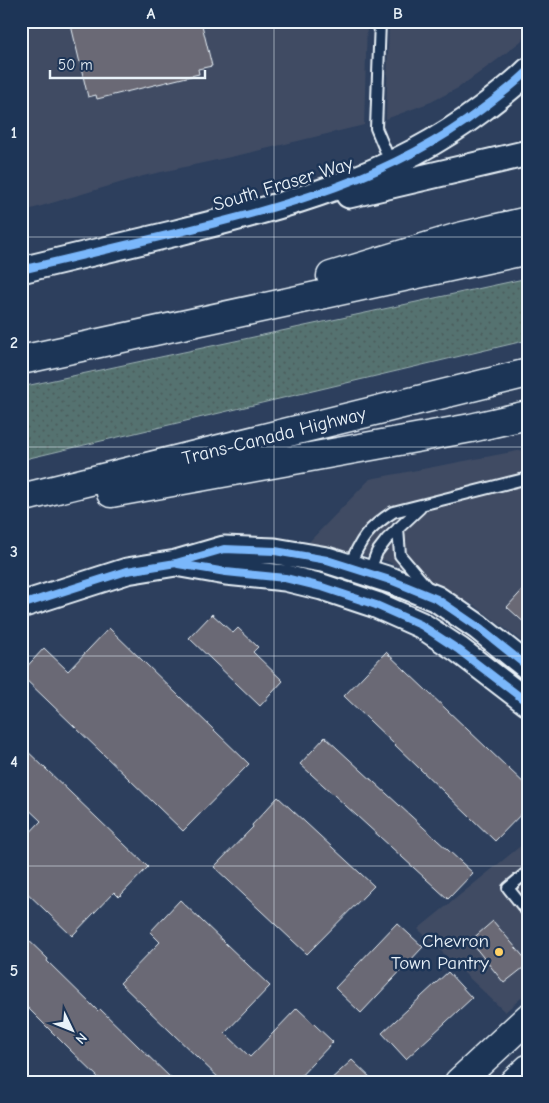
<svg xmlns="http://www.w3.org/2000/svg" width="549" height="1103" font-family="'Comic Neue',sans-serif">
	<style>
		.built { fill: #404c64 }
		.grass { fill: url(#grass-dots); stroke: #9eb2b4 }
		.building { fill: #6b6974; stroke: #e8f1f8 }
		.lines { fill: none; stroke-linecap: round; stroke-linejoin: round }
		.service-casing { stroke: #e8f1f8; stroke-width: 14 }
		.tertiary-casing { stroke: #e8f1f8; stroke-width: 29 }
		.secondary-casing { stroke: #e8f1f8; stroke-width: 31 }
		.motorway-casing { stroke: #e8f1f8; stroke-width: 31 }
		.service { stroke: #1d3557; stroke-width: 10 }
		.tertiary { stroke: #1d3557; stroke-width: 25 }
		.secondary { stroke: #1d3557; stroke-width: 28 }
		.motorway { stroke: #1d3557; stroke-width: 28 }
		.cycleway-casing { stroke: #1d3557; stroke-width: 11 }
		.cycleway { stroke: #7ab7fb; stroke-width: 8 }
		.grid { fill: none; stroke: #e8f1f8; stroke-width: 1; stroke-opacity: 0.55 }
		.poi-dot { fill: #ffd166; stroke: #1d3557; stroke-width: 2 }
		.labels { text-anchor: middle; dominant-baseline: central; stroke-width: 5; stroke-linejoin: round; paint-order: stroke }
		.street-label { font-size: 19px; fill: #e8f1f8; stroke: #1d3557 }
		.poi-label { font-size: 19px; fill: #e8f1f8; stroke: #1d3557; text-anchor: end }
		.neatline { fill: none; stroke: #e8f1f8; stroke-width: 2 }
		.grid-label { font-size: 16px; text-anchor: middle; font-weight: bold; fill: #e8f1f8 }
	</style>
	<defs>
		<pattern id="grass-dots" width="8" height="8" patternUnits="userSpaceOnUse" patternTransform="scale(1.25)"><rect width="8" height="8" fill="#547270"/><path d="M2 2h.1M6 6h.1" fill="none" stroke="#4c5b5b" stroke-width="1.8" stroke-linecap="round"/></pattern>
	</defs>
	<rect width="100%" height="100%" fill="#2d3f5d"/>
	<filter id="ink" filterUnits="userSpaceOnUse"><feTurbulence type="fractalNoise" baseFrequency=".02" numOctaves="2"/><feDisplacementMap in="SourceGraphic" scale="10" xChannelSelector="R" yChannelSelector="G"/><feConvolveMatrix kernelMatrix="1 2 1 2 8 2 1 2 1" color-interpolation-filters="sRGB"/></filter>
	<g filter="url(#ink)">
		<path class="built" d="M 21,21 L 367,21 L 364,125 L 244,154 L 143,176 L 21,212 Z
			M 389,21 L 528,21 L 528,32 L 521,41 L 497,60 L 458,88 L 431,102 L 386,119 Z
			M 528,449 L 528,646 L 476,606 L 387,561 L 309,542 L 370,479 Z
			M 528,840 L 528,992 L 505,1012 L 418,929 Z"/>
		<path class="grass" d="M 528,278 L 528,340 L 21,460 L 21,387 Z"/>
		<path class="building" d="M 70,21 L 201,21 L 212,66 L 198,69 L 199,74 L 97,99 L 96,95 L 88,97 Z
			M 528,584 L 528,626 L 507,607 Z
			M 212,614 L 233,633 L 238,628 L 258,647 L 253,652 L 283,681 L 260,706 L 189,638 Z
			M 109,628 L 249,764 L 183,831 L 21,675 L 21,673 L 44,648 L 68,671 Z
			M 386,652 L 528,787 L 528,807 L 495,841 L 344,696 Z
			M 325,737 L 473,873 L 448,899 L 300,764 Z
			M 21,745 L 148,867 L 119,897 L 114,892 L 72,936 L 21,887 L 21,842 L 41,821 L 21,802 Z
			M 278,797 L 374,886 L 307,954 L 214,867 L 253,827 L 252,825 Z
			M 180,900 L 270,986 L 225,1033 L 250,1057 L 297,1008 L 333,1042 L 295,1082 L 223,1082 L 120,983 L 160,942 L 150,932 Z
			M 493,921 L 528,962 L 528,964 L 504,983 L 470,941 Z
			M 397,923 L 423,947 L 361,1013 L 335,988 Z
			M 21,933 L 48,959 L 47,961 L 98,1011 L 100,1009 L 175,1082 L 103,1082 L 65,1045 L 21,1001 Z
			M 448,972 L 472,998 L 406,1059 L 382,1033 Z
			M 352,1060 L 375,1082 L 328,1082 Z"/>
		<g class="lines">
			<defs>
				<path id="service" d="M 380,21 L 376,128 L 391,164
					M 398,528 L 400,555 L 427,587
					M 349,567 C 360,540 368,528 393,512 L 528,478
					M 369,573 L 377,552 L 387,539 L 420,508
					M 525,874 L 508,888 L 528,913"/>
				<path id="tertiary" d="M 349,195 L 528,153
					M 21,270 C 73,258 124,245 176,233 C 285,206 390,179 482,109 C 498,97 514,85 528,71
					M 181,564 L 226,572 L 285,578 L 322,587 L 376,605 L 421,625 L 459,650 L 528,703
					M 21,605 L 127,571 L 176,563 L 224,549 L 275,551 L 327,560 L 393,581 L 437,599 L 478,627 L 528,667"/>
				<path id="secondary" d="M 459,1082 L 528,1018
					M 514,1082 L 528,1069"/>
				<path id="motorway" d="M 331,276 L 459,237 L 528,221
					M 21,360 L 528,250
					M 111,493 L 471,428 L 528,415
					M 21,498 L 528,373"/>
			</defs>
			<use href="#service" class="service-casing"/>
			<use href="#tertiary" class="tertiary-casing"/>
			<use href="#secondary" class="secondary-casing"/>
			<use href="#motorway" class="motorway-casing"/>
			<use href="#service" class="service"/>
			<use href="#tertiary" class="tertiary"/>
			<use href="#secondary" class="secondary"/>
			<use href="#motorway" class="motorway"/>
			<defs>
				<path id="cycleway" d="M 21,270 C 73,258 124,245 176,233 C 285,206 390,179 482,109 C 498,97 514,85 528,71
					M 178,564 L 226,572 L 285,578 L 322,587 L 376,605 L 421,625 L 459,650 L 528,703
					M 21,605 L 127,571 L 176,563 L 224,549 L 275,551 L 327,560 L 393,581 L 437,599 L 478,627 L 528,667"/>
			</defs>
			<use href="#cycleway" class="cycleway-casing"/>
			<use href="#cycleway" class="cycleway"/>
		</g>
	</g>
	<path class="grid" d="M 274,21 L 274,1082M 21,237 L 528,237M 21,447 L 528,447M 21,656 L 528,656M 21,866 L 528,866"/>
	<circle class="poi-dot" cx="499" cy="952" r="5"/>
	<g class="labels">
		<g class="street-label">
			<text transform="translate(283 184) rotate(-17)">South Fraser Way</text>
			<text transform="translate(274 436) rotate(-14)">Trans-Canada Highway</text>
		</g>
		<g class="poi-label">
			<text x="489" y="941">Chevron<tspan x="489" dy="22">Town Pantry</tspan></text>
		</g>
	</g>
	<rect width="549" height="1103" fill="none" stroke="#1d3557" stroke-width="55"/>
	<g transform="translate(72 1030) rotate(133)" stroke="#1d3557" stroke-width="4" paint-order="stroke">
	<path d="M0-4L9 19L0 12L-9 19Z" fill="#e8f1f8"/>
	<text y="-8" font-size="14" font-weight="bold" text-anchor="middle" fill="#e8f1f8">N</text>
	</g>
	<path d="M50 70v8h155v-8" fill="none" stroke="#e8f1f8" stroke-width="2.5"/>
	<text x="58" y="70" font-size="15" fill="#e8f1f8" stroke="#1d3557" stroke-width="4" paint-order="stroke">50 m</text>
	<rect x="28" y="28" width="494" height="1048" class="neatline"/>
	<g class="grid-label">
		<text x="151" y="19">A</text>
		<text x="398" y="19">B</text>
		<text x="14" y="138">1</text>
		<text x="14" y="348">2</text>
		<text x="14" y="557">3</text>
		<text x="14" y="767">4</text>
		<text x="14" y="976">5</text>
	</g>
</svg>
